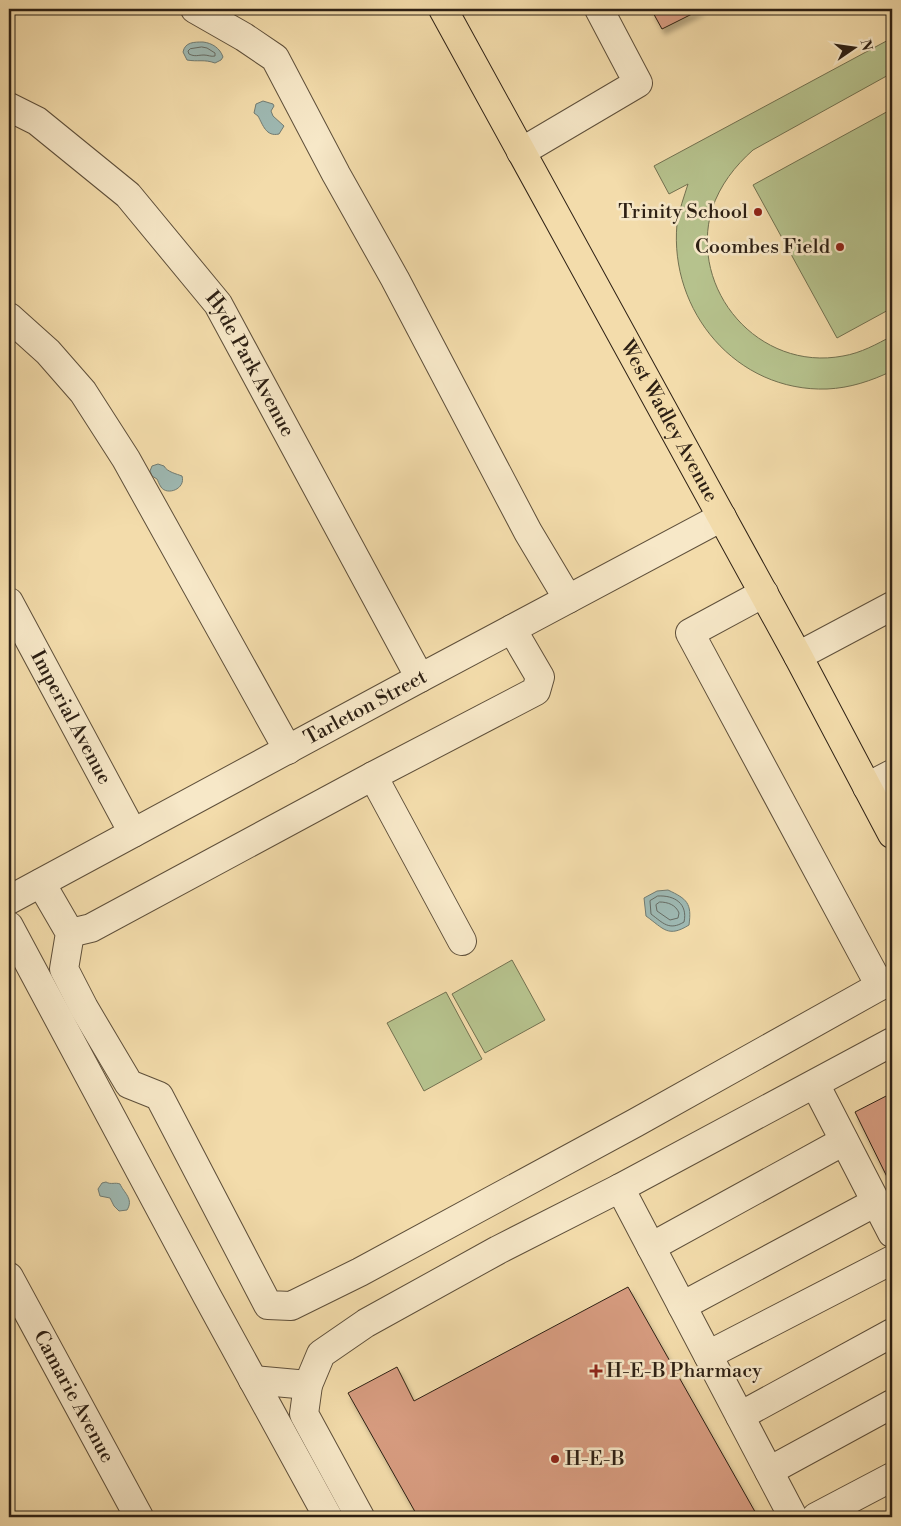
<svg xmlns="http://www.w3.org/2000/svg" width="901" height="1526" font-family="'Libre Bodoni',serif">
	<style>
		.green { fill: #b6c28d; stroke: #727150 }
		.water { fill: #9eb9b3; stroke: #717c73 }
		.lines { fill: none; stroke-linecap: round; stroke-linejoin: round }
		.shore { stroke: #666c64; stroke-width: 1 }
		.building { fill: #d79c80; stroke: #2d2014; filter: url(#shadow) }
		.minor-casing { stroke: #5e4f3a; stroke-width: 30 }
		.major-casing { stroke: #2d2014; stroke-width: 30 }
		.minor { stroke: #f7e8c8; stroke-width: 28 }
		.major { stroke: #f3dcab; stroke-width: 28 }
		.poi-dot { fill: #8f2418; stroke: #f7e8c8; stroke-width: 2 }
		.labels { text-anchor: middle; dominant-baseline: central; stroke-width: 5; stroke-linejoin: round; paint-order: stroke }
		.poi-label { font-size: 20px; fill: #2d2014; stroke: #f7e8c8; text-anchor: end }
		.street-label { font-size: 20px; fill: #2d2014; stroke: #f7e8c8 }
	</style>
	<defs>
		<filter id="shadow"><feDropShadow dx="3" dy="5.5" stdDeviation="2.5" flood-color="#0004"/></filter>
	</defs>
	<rect width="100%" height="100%" fill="#f3dcab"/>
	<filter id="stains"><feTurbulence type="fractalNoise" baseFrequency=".004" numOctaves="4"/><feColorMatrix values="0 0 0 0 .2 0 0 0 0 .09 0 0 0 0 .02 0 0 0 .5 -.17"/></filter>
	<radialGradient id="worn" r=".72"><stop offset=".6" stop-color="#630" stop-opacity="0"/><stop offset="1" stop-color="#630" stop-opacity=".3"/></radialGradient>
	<path class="green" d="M 892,38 L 892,73 L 753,150 C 735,166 720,185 712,209 C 688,290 759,372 843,356 C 861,353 877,344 892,336 L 892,371 C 871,381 850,388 827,389 C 736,392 669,311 677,224 C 679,210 684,197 688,184 L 669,194 L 654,166 Z
		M 892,109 L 892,308 L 837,338 L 753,185 Z
		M 512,960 L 545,1020 L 485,1053 L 452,994 Z
		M 446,992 L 482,1059 L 424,1091 L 387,1023 Z"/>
	<path class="water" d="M 203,42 C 212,43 220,48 223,57 L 221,60 L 215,63 C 204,59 198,62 187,60 L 183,52 C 185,42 194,42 203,42 Z
		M 263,101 L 273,104 L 274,106 L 271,111 L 273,116 L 284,126 L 279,134 C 266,137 263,125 258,116 L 254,113 L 256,104 Z
		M 158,464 L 164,466 C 167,472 177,474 182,476 C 186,489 167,496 161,487 C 159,484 158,481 157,479 L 152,476 L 150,471 L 152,466 Z
		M 668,890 C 687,899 692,903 689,925 C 668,938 664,929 646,916 L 644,898 L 657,891 Z
		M 106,1182 C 111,1185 115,1182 120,1184 C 124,1193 134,1199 127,1210 L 119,1211 L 114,1206 L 110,1198 L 100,1196 L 98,1189 L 102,1183 Z"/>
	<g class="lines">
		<path class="shore" d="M 202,47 L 207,48 L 215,53 L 215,56 C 211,57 208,55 204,55 C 198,55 195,57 189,54 L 188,51 L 190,49 Z
			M 658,896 C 675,895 688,904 684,922 C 669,931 663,923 651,914 L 650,901 Z
			M 660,902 C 668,902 676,905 679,913 L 678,918 L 670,920 L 657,911 L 656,905 Z"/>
	</g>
	<path class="building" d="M 651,9 L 702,9 L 662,29 Z
		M 892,1093 L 892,1187 L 855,1112 Z
		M 628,1287 L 758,1517 L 418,1517 L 348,1393 L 397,1367 L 414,1401 Z"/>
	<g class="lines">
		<defs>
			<g id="minor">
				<path d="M 195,9 L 244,37 L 275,58 L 336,174 L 395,279 L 528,532 L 568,599"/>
				<path id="s1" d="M 9,107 L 37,121 L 128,195 L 218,304 L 420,678"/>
				<path d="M 521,152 L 638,83 L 599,9"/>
				<path d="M 9,317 L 48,352 L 83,392 L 126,459 L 288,750"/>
				<path d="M 764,593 L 690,633 L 880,986 L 892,979"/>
				<path id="s2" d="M 9,602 L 133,833"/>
				<path d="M 798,656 L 892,606"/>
				<path d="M 373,776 L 462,941"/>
				<path d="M 867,787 L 892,774"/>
				<path d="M 41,883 L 70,933 L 64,969 L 84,1008 L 129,1084 L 159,1096 L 268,1305 L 291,1306 L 360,1272 L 635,1123 L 880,986"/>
				<path id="s3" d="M 9,900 L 420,678 L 722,517"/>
				<path d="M 9,926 L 207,1296 L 328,1517"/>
				<path d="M 70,933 L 91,928 L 373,776 L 536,691 L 540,677 L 512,629"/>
				<path d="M 815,1084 L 892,1233"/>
				<path d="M 651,1247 L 844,1141"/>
				<path id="s4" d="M 9,1277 L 139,1517"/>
				<path d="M 682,1306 L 876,1202"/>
				<path d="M 708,1355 L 892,1260"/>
				<path d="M 253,1380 L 308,1385"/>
				<path d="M 740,1416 L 892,1333"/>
				<path d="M 769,1471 L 892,1404"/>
				<path d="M 360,1517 L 304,1414 L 308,1385 L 321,1354 L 366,1323 L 498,1250 L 620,1188"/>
				<path d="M 793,1517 L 620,1188 L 892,1042"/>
				<path d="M 816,1517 L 892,1477"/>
			</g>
			<g id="major">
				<path id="s5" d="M 443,9 L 798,656 L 892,834"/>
			</g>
		</defs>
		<use href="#minor" class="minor-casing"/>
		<use href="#major" class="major-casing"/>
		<use href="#minor" class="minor"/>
		<use href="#major" class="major"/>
	</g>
	<g class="poi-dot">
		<circle cx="758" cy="212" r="5"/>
		<circle cx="840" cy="247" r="5"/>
		<path d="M593.5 1363.5h5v5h5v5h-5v5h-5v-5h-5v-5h5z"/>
		<circle cx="555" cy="1459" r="5"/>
	</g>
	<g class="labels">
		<g class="poi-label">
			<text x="748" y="212">Trinity School</text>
			<text x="830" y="247">Coombes Field</text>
			<text x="606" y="1371" text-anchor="start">H-E-B Pharmacy</text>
			<text x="565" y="1459" text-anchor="start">H-E-B</text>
		</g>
		<g class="street-label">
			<text stroke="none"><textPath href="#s1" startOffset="358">Hyde Park Avenue</textPath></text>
			<text stroke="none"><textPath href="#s5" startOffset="470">West Wadley Avenue</textPath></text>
			<text stroke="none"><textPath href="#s3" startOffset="405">Tarleton Street</textPath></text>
			<text stroke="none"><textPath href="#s2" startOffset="131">Imperial Avenue</textPath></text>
			<text stroke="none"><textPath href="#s4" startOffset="136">Camarie Avenue</textPath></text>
		</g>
	</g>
	<rect width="901" height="1526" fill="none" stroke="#f3dcab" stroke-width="30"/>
	<rect x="10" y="10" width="881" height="1506" fill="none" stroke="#2d2014" stroke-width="2.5"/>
	<rect x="15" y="15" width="871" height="1496" fill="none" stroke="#2d2014"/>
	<g transform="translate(854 48) rotate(77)" stroke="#f7e8c8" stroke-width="4" paint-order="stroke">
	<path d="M0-4L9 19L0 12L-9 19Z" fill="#2d2014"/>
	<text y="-8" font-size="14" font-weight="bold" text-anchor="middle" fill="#2d2014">N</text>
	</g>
	<rect width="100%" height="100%" filter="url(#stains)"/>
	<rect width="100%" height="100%" fill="url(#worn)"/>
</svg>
